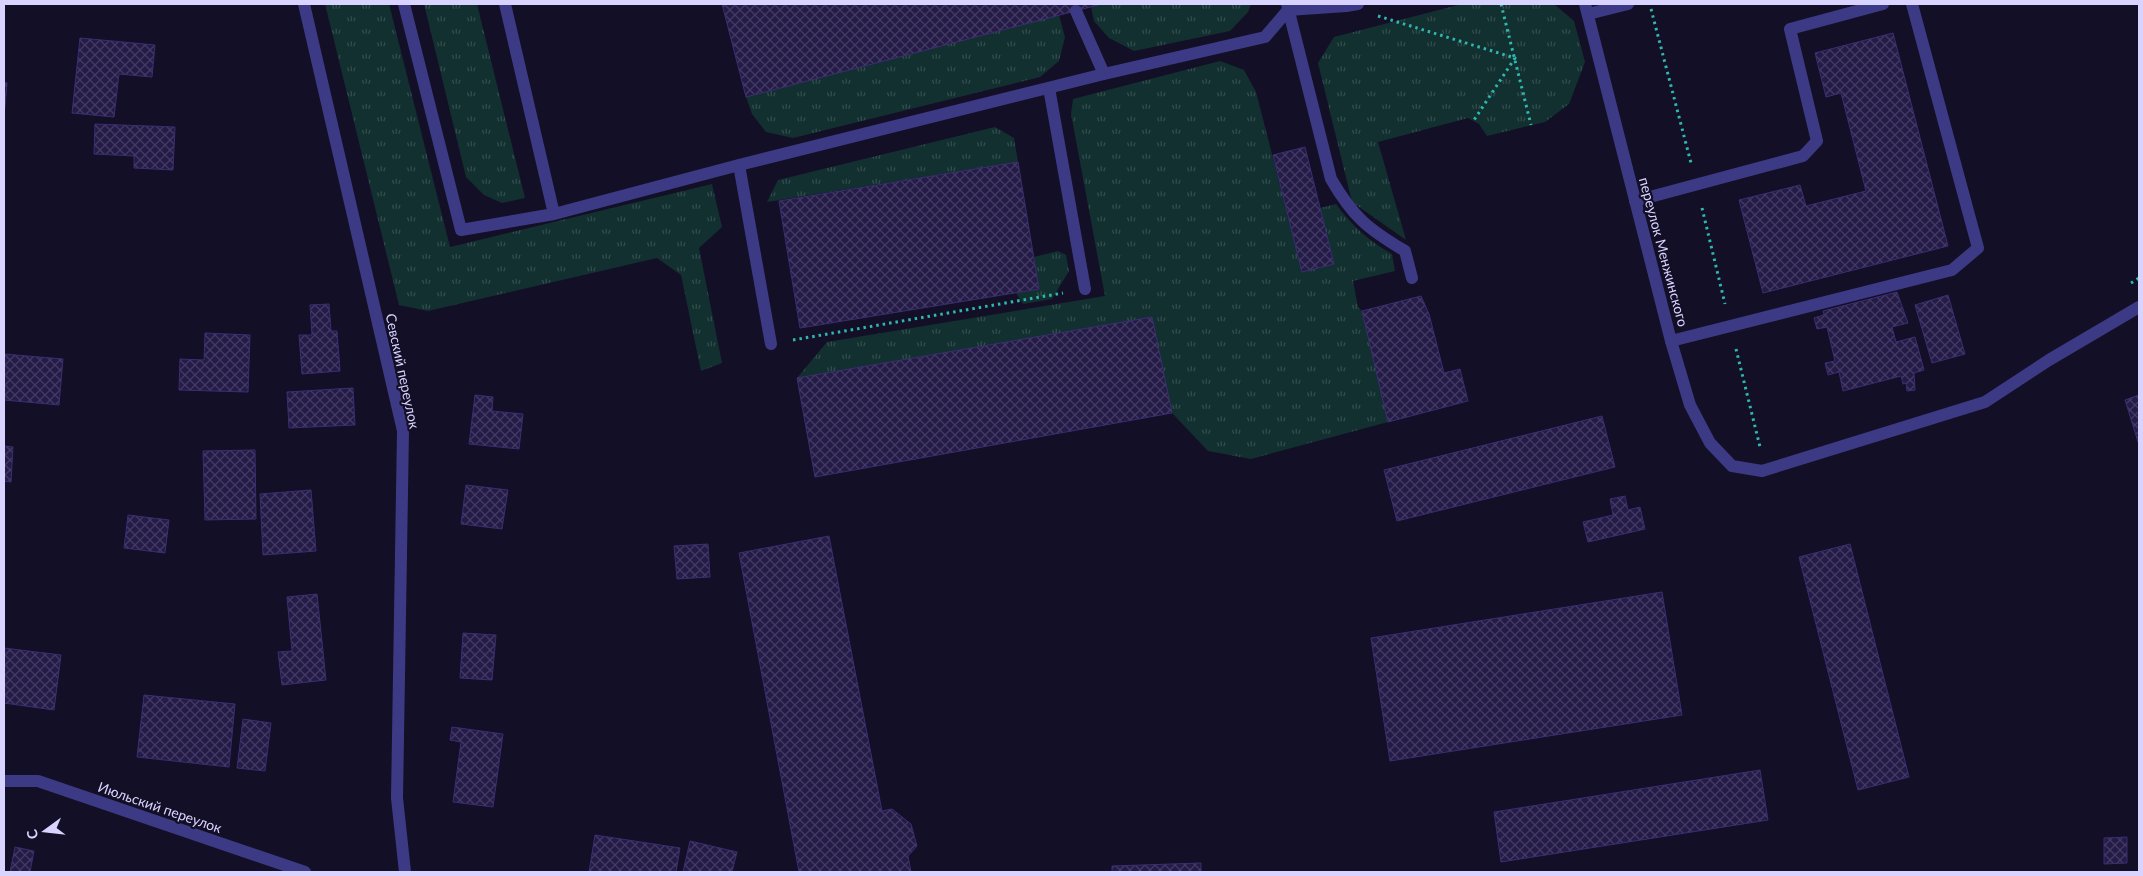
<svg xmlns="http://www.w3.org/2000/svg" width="2143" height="876" font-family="Lato,sans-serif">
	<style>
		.grass { fill: url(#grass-tufts) }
		.building { fill: url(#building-cross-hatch); stroke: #3b2d73 }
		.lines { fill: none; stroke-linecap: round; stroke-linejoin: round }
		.path { stroke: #2fb8b0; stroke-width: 3; stroke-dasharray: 2.5 4; stroke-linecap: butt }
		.service { stroke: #3d3a85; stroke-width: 12 }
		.minor { stroke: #3d3a85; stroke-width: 12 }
		.labels { text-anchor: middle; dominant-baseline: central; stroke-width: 4.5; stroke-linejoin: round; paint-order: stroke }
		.street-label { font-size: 14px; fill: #d9d4ff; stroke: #130f26 }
	</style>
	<defs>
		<pattern id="grass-tufts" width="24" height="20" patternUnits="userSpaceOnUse" patternTransform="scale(1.25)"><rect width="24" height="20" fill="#12302f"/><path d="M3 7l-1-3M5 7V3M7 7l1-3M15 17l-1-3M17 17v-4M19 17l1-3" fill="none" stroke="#344d4e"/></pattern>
		<pattern id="building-cross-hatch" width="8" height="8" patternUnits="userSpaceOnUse" patternTransform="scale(1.25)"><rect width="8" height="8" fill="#241b47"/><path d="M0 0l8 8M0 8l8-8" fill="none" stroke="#433b63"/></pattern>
	</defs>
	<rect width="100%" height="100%" fill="#130f26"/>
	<path class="grass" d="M 325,4 L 389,4 L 450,247 L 712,184 L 722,227 L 699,248 L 722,363 L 701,371 L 681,275 L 657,258 L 428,311 L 399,305 Z
		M 424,4 L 477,4 L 525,198 L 502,203 L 484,195 L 466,177 Z
		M 1102,4 L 1251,4 L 1248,12 L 1230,31 L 1134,51 L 1109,38 L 1094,21 L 1091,7 Z
		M 1462,4 L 1554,4 L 1574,21 L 1585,62 L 1569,104 L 1545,122 L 1487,136 L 1479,124 L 1468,118 L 1378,142 L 1406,240 L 1352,202 L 1318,63 L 1334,37 Z
		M 1059,15 L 1065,37 L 1059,61 L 1040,77 L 793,138 L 766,132 L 752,114 L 746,97 Z
		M 1220,61 L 1244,70 L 1256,92 L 1302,271 L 1334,264 L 1320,208 L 1336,204 C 1352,226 1369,241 1392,254 L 1395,271 L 1353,281 L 1358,307 L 1362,311 L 1388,422 L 1251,459 L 1208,451 L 1172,413 L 797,378 L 827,342 L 1105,296 L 1071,114 L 1073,99 Z
		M 995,127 L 1014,138 L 1018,162 L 767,202 L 778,180 Z
		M 1058,251 L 1066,255 L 1069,271 L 1052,299 L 1023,304 L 1016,293 L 1039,289 L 1034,257 Z"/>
	<path class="building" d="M 722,4 L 1102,4 L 746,97 Z
		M 1893,33 L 1948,246 L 1763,293 L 1739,200 L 1800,185 L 1806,206 L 1866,191 L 1841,93 L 1826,97 L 1815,53 Z
		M 80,38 L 155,45 L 152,77 L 119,74 L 114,117 L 72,113 Z
		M 4,82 L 7,83 L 4,117 Z
		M 95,124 L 175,127 L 173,170 L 134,168 L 134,156 L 94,154 Z
		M 1305,147 L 1334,264 L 1302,272 L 1273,155 Z
		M 1018,162 L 1039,289 L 800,328 L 779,201 Z
		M 1897,292 L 1908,323 L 1892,327 L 1896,342 L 1915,337 L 1924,370 L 1914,373 L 1915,390 L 1907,391 L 1906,383 L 1903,384 L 1901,376 L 1843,391 L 1839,372 L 1828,375 L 1825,363 L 1835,361 L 1827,327 L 1817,329 L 1814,318 L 1824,315 L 1823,311 Z
		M 1948,295 L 1965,354 L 1932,363 L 1915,305 Z
		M 1421,296 L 1429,314 L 1444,373 L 1460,369 L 1468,401 L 1388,422 L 1362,311 Z
		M 329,304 L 331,331 L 337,331 L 340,371 L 302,374 L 299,335 L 312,335 L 310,305 Z
		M 1152,317 L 1172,413 L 815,477 L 797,378 Z
		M 205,333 L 250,335 L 248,392 L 179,390 L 180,359 L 204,360 Z
		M 4,354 L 63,359 L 59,405 L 4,400 Z
		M 353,388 L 355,425 L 289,428 L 287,392 Z
		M 475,395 L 493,397 L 492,411 L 523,414 L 519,449 L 469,444 Z
		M 2139,395 L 2139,445 L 2125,400 Z
		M 1602,416 L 1615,467 L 1397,521 L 1384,470 Z
		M 4,446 L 13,447 L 11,482 L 4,481 Z
		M 255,450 L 256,519 L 205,520 L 203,451 Z
		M 466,485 L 508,490 L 502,529 L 461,524 Z
		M 311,490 L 316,551 L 263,555 L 260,494 Z
		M 1625,496 L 1628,510 L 1640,507 L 1645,529 L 1588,542 L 1583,522 L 1613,515 L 1610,499 Z
		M 128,515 L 169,520 L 165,553 L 124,548 Z
		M 829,536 L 882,811 L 892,809 L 911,824 L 917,846 L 908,856 L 911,872 L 799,872 L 739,553 Z
		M 708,544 L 710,577 L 677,579 L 674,546 Z
		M 1850,544 L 1909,777 L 1858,790 L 1799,557 Z
		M 1662,592 L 1682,715 L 1390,761 L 1371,638 Z
		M 317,594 L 326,680 L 282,685 L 278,652 L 292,651 L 287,597 Z
		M 463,633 L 496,635 L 492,680 L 460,678 Z
		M 4,648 L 61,655 L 54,710 L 4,703 Z
		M 144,695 L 235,704 L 229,767 L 137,757 Z
		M 243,719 L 271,723 L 265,771 L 237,768 Z
		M 452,727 L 503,734 L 493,807 L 453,802 L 461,742 L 450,740 Z
		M 1760,770 L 1768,820 L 1501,862 L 1494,812 Z
		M 595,835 L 680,848 L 676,872 L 589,872 Z
		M 2127,837 L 2127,863 L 2104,864 L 2104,838 Z
		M 690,841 L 737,852 L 732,872 L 683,872 Z
		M 15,847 L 34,851 L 30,872 L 10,872 Z
		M 1201,863 L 1201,872 L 1112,872 L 1112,866 Z"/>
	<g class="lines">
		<path class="path" d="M 1501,4 L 1531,125
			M 1651,9 L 1691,163
			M 1378,16 L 1515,58 L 1474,120
			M 1702,208 L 1725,304
			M 2131,283 L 2139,278
			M 793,340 L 1063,293
			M 1736,349 L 1760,447"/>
		<path class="service" d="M 404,4 L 461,230 L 554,214 L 739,165 L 1104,74 L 1265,37 L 1288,10 L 1346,6 L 1358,4
			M 505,4 L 554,214
			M 1287,4 L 1331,179 C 1353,217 1368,229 1405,251 L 1412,278
			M 1076,11 L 1104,74
			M 1588,14 L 1628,4
			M 1049,88 L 1085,289
			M 739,165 L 771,344
			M 1635,201 L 1803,156 L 1817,141 L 1790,29 L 1883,4
			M 1671,341 L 1952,270 L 1978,248 L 1912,4"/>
		<path class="minor" d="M 304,4 L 403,431 L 397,798 L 405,872
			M 1585,4 L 1671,341 L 1690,405 L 1710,443 L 1732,466 L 1762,471 L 1985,402 L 2049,360 L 2139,307
			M 4,781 L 38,781 L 305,872"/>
	</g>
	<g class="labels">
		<g class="street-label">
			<text transform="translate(1664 252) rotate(75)">переулок Менжинского</text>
			<text transform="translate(403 371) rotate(78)">Севский переулок</text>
			<text transform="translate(160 807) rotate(19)">Июльский переулок</text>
		</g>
	</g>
	<rect width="2143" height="876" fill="none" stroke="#d9d4ff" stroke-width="10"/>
	<g transform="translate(45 831) rotate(255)" stroke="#130f26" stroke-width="4" paint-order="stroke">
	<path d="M0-4L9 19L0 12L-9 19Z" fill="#d9d4ff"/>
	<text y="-8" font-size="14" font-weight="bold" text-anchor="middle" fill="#d9d4ff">С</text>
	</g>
</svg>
